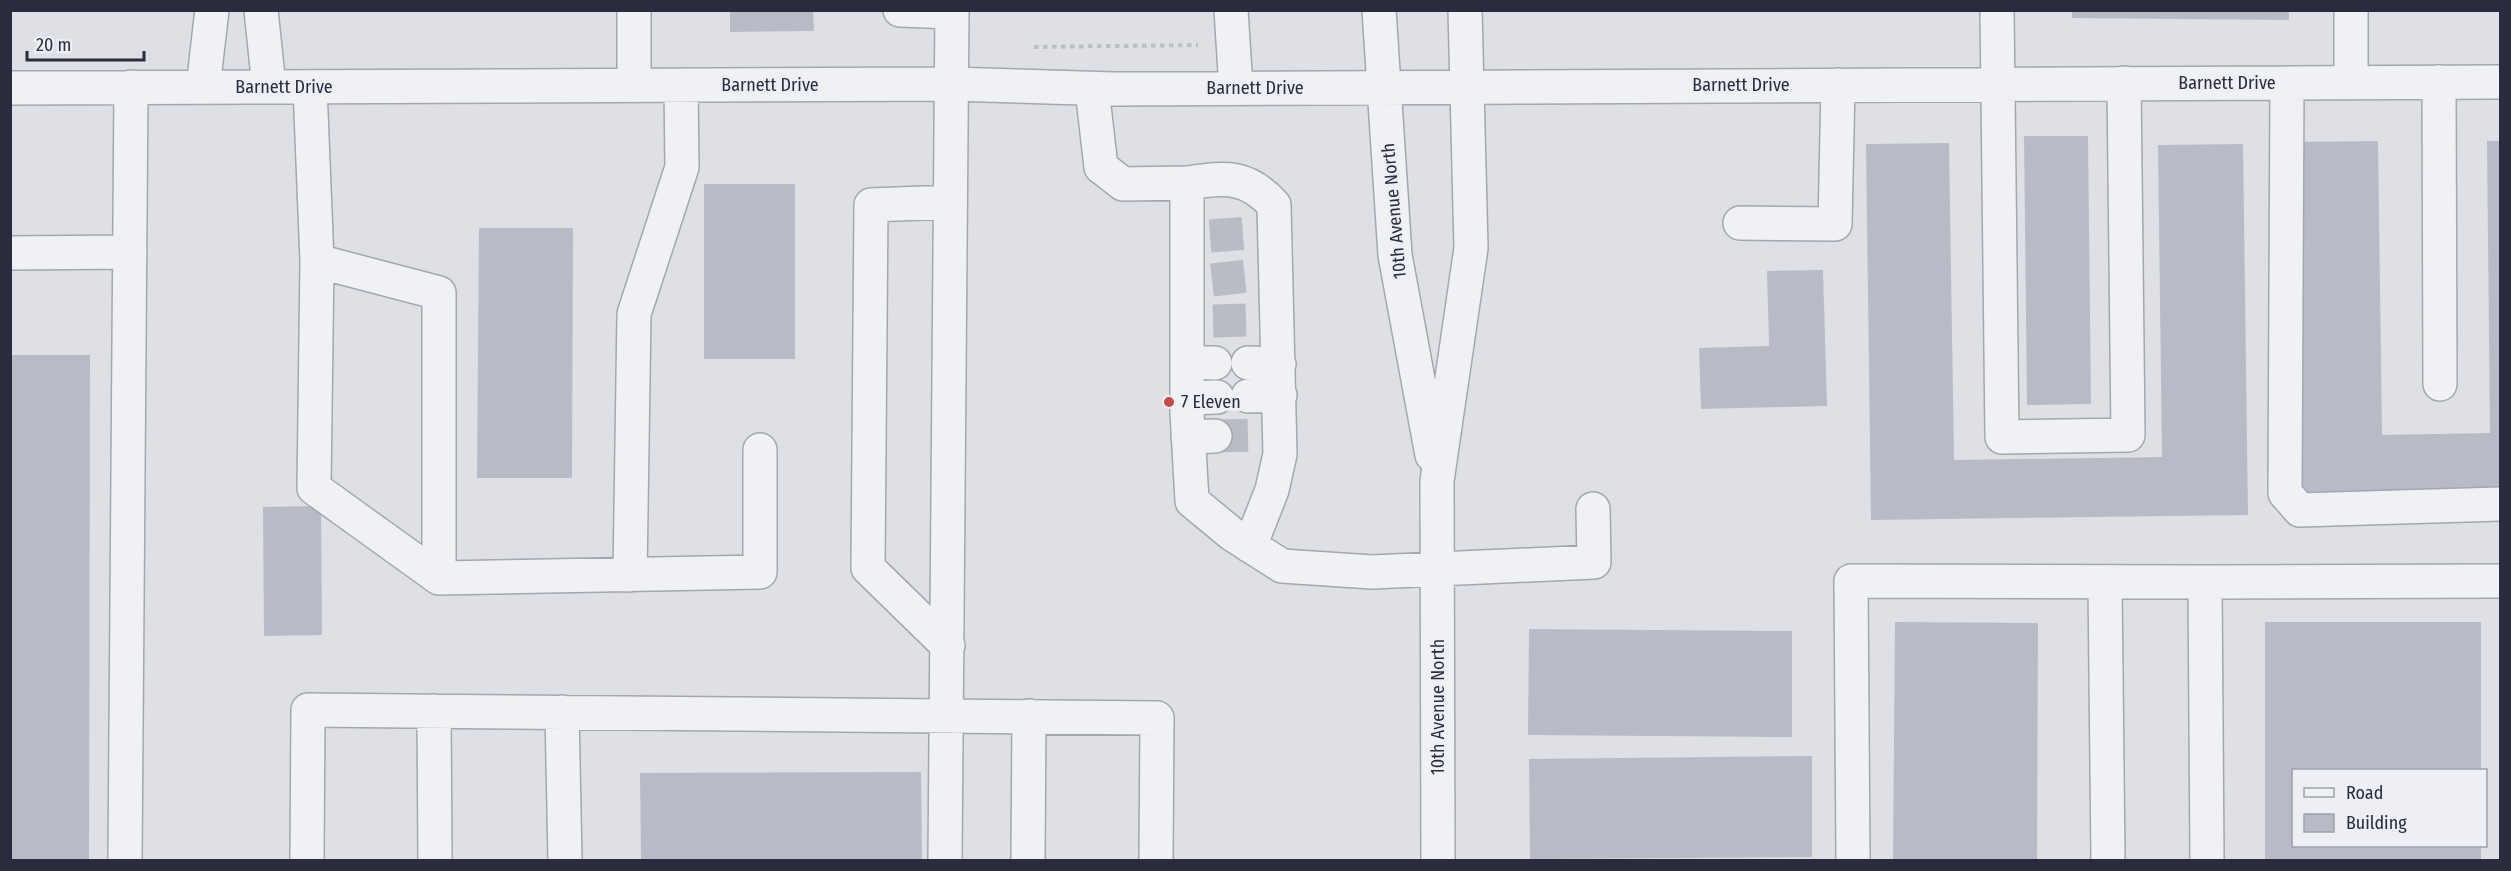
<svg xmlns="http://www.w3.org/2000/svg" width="2511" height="871" font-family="'Fira Sans Condensed',sans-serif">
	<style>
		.building { fill: #b8bbc6 }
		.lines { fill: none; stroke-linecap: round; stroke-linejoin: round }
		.minor-tunnel { stroke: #babcc4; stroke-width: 33; stroke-dasharray: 33 16; stroke-linecap: butt }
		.minor-casing { stroke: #a4a6b0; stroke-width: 36 }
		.path { stroke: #bcbec5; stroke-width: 4; stroke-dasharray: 4.5 4.5; stroke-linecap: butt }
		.minor { stroke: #f0f1f5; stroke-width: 33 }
		.poi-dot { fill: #c54b4a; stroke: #edeff4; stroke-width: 2 }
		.labels { text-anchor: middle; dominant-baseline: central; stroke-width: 6; stroke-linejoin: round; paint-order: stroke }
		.street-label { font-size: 18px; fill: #282c3c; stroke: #edeff4 }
		.poi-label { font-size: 18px; fill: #282c3c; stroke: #edeff4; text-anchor: start }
	</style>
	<rect width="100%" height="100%" fill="#dee0e6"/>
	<path class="building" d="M 730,10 L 813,10 L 814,31 L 730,32 Z
		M 2072,10 L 2289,10 L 2289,20 L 2072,18 Z
		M 2024,136 L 2088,136 L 2091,404 L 2027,405 Z
		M 2378,141 L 2382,435 L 2490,433 L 2487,141 L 2500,141 L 2500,489 L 2296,492 L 2292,142 Z
		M 1949,143 L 1954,460 L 2162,457 L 2158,145 L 2243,144 L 2248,515 L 1871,520 L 1866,144 Z
		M 704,184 L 795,184 L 795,359 L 704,359 Z
		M 479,228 L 573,228 L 572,478 L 477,478 Z
		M 1823,270 L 1827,406 L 1701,409 L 1699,348 L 1769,346 L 1767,271 Z
		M 10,355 L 90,355 L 89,860 L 10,860 Z
		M 321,506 L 322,635 L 264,636 L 263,507 Z
		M 1895,622 L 2038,623 L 2037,860 L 1893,860 Z
		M 2265,622 L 2481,622 L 2481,770 L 2294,770 L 2294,846 L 2481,846 L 2481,860 L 2265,860 Z
		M 1529,629 L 1792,631 L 1792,737 L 1528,735 Z
		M 1812,756 L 1812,857 L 1530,859 L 1529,759 Z
		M 921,772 L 922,860 L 641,860 L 640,773 Z"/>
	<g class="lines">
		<path class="minor-tunnel" d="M 1210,236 L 1250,233
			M 1212,280 L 1248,276
			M 1213,321 L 1248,320
			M 1215,436 L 1255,435"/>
		<defs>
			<path id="minor" d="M 261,10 L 269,87
				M 900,10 L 952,12
				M 1231,10 L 1236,88
				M 1379,10 L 1395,255 L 1432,455
				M 1997,10 L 2002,437 L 2128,435 L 2124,83
				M 2351,10 L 2351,82
				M 2439,82 L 2440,384
				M 2287,83 L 2285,493 L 2300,510 L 2500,504
				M 634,85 L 634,10
				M 203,87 L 212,10
				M 310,87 L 317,261 L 314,488 L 439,578 L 439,293 L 317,261
				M 10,88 L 952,84 L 1113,89 L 2500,82
				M 1092,89 L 1101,167 L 1123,184 L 1187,183
				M 1740,223 L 1835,224 L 1838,85
				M 10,253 L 130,252
				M 1187,362 L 1215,363
				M 1248,363 L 1279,364
				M 1248,396 L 1280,395
				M 1187,398 L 1217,397
				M 1188,437 L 1215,436
				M 1250,546 L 1272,490 L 1280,454 L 1274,205 C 1246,174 1225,178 1187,183 L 1187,413 L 1192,501 L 1232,534 L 1282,566 L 1372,572 L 1594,562 L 1593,509
				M 630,575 L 634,314 L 682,167 L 681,86
				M 439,578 L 760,572 L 760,450
				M 2105,582 L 2108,860
				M 2205,582 L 2500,581
				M 948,646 L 868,568 L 871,205 L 950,202
				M 434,711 L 435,860
				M 562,712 L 565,860
				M 125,860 L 131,87
				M 307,860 L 308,710 L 1157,718 L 1156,860
				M 945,860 L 952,10
				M 1028,860 L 1029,716
				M 1438,860 L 1437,481 L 1471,248 L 1465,10
				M 1853,860 L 1851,581 L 2205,582 L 2207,860"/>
		</defs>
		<use href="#minor" class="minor-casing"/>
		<path class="path" d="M 1034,47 L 1198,45"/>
		<use href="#minor" class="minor"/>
	</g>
	<circle class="poi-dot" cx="1169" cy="402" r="6"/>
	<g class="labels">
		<g class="street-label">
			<text x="2227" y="83">Barnett Drive</text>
			<text x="770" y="85">Barnett Drive</text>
			<text x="1741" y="85">Barnett Drive</text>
			<text x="284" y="87">Barnett Drive</text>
			<text x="1255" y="88">Barnett Drive</text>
			<text transform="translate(1394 211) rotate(-95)">10th Avenue North</text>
			<text transform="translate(1438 707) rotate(-90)">10th Avenue North</text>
		</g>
		<g class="poi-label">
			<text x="1181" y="402">7 Eleven</text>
		</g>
	</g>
	<rect width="2511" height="871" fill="none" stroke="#282c3c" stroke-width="24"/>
	<rect x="2292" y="769" width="195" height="78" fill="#edeff4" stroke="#9ea1aa" stroke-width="1.5"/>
	<rect x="2304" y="788" width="30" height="9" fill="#f0f1f5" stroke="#9ea1aa" stroke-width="1.5"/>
	<text x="2346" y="799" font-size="18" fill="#282c3c">Road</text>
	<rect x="2304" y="814" width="30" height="18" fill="#b8bbc6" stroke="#9ea1aa" stroke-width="1.5"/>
	<text x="2346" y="829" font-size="18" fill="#282c3c">Building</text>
	<path d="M27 51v9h117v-9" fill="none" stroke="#282c3c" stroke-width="3"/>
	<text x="36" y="51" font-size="18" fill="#282c3c" stroke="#edeff4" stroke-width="4.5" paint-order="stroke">20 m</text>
</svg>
